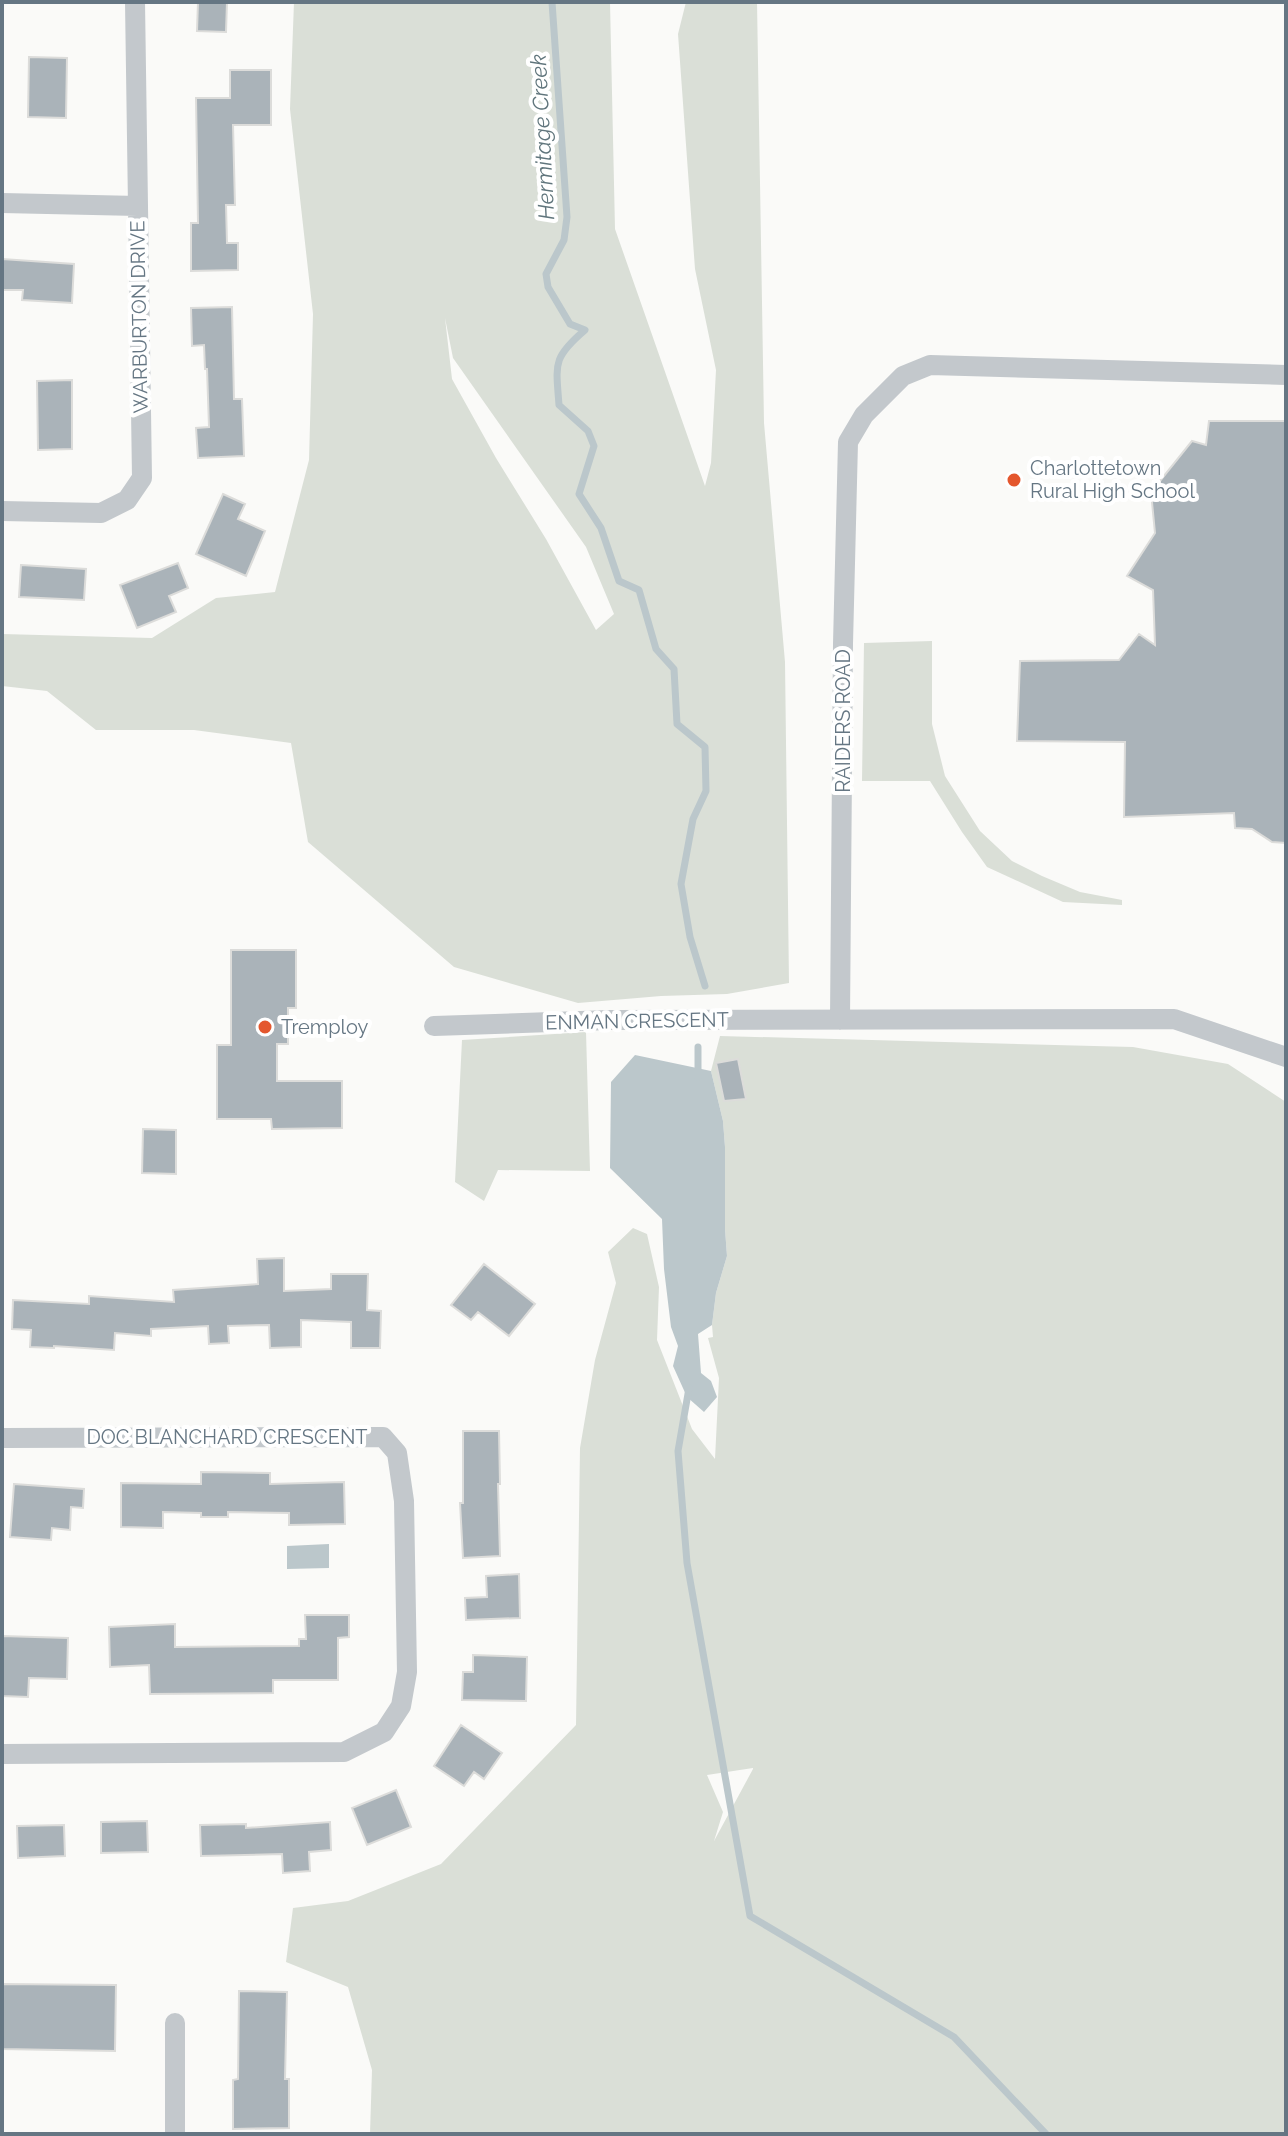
<svg xmlns="http://www.w3.org/2000/svg" width="1288" height="2136" font-family="Raleway,sans-serif">
	<style>
		.green { fill: #dadfd7; fill-rule: evenodd }
		.water { fill: #bbc7cb }
		.lines { fill: none; stroke-linecap: round; stroke-linejoin: round }
		.stream { stroke: #bbc7cb; stroke-width: 7 }
		.building { fill: #aab3b9; stroke: #dcdcda; stroke-width: 2 }
		.street { stroke: #c3c8cc; stroke-width: 20 }
		.poi-dot { fill: #e4572e; stroke: #fff; stroke-width: 3 }
		.labels { text-anchor: middle; dominant-baseline: central; stroke-width: 8; stroke-linejoin: round; paint-order: stroke }
		.street-label { font-size: 20px; fill: #657683; stroke: #fff }
		.poi-label { font-size: 20px; fill: #657683; stroke: #fff; text-anchor: start }
		.water-label { font-size: 22px; font-style: italic; fill: #60757c; stroke: #fff }
	</style>
	<rect width="100%" height="100%" fill="#fafaf8"/>
	<path class="green" d="M 294,2 L 610,2 L 615,229 L 705,486 L 711,463 L 716,370 L 695,269 L 678,34 L 686,2 L 757,2 L 764,423 L 785,662 L 789,983 L 727,994 L 661,996 L 578,1003 L 454,967 L 308,842 L 291,743 L 194,730 L 96,730 L 47,691 L 2,686 L 2,634 L 152,638 L 216,598 L 275,592 L 309,460 L 313,314 L 290,109 ZM 445,318 L 453,358 L 586,547 L 614,614 L 596,630 L 546,539 L 496,458 L 452,379 Z
		M 932,641 L 932,724 L 945,776 L 980,831 L 1012,861 L 1042,876 L 1080,892 L 1122,900 L 1122,905 L 1063,902 L 987,867 L 962,832 L 930,781 L 862,781 L 864,643 Z
		M 586,1032 L 590,1171 L 498,1170 L 484,1201 L 455,1182 L 462,1040 Z
		M 720,1036 L 1133,1047 L 1228,1064 L 1286,1102 L 1286,2134 L 370,2134 L 372,2070 L 348,1987 L 286,1962 L 293,1908 L 348,1901 L 441,1864 L 576,1725 L 580,1448 L 595,1360 L 616,1283 L 608,1252 L 633,1228 L 647,1234 L 659,1287 L 657,1340 L 692,1429 L 715,1459 L 719,1378 L 708,1338 L 713,1337 L 712,1325 L 716,1293 L 727,1256 L 725,1229 L 725,1147 L 723,1121 L 711,1071 ZM 753,1768 L 753,1769 L 714,1841 L 723,1812 L 707,1775 Z"/>
	<path class="water" d="M 635,1055 L 711,1071 L 723,1121 L 725,1147 L 725,1229 L 727,1256 L 716,1293 L 712,1325 L 698,1334 L 701,1373 L 711,1381 L 717,1397 L 704,1412 L 687,1397 L 673,1366 L 678,1346 L 671,1327 L 664,1269 L 662,1219 L 610,1168 L 611,1082 Z
		M 329,1544 L 329,1568 L 287,1569 L 287,1546 Z"/>
	<g class="lines">
		<path class="stream" d="M 552,2 L 567,217 L 564,240 L 546,274 L 548,287 L 570,324 L 585,330 C 552,358 556,364 559,405 L 588,431 L 594,446 L 579,494 L 601,528 L 619,581 L 639,590 L 656,649 L 674,669 L 677,724 L 705,747 L 706,791 L 693,819 L 681,884 L 690,937 L 705,986
			M 698,1047 L 698,1077
			M 689,1388 L 678,1451 L 687,1563 L 750,1916 L 954,2037 L 1046,2134"/>
	</g>
	<path class="building" d="M 198,2 L 227,2 L 226,32 L 197,31 Z
		M 29,57 L 67,58 L 66,118 L 28,117 Z
		M 230,70 L 271,70 L 271,125 L 233,125 L 235,205 L 226,205 L 227,243 L 238,243 L 238,270 L 191,271 L 191,223 L 198,223 L 196,98 L 230,98 Z
		M 2,259 L 74,264 L 72,303 L 22,300 L 23,290 L 2,290 Z
		M 232,307 L 234,399 L 242,399 L 244,456 L 198,458 L 196,428 L 209,427 L 207,369 L 205,369 L 204,345 L 192,346 L 191,308 Z
		M 72,380 L 72,449 L 38,450 L 37,381 Z
		M 1209,421 L 1286,421 L 1286,843 L 1272,842 L 1252,829 L 1235,828 L 1234,813 L 1124,817 L 1125,742 L 1017,741 L 1020,661 L 1119,660 L 1139,634 L 1155,645 L 1153,590 L 1127,576 L 1155,533 L 1151,492 L 1192,441 L 1206,445 Z
		M 223,494 L 245,504 L 238,519 L 265,531 L 246,576 L 196,554 Z
		M 178,563 L 188,588 L 169,596 L 176,612 L 137,628 L 120,585 Z
		M 21,565 L 86,569 L 84,600 L 19,597 Z
		M 231,950 L 296,950 L 296,1008 L 288,1008 L 288,1044 L 277,1044 L 277,1081 L 342,1081 L 342,1128 L 272,1129 L 271,1119 L 217,1119 L 217,1045 L 231,1045 Z
		M 738,1059 L 746,1099 L 724,1101 L 716,1063 Z
		M 143,1129 L 176,1130 L 176,1174 L 142,1173 Z
		M 284,1258 L 284,1291 L 331,1289 L 331,1274 L 368,1274 L 367,1310 L 381,1311 L 380,1348 L 351,1348 L 351,1322 L 301,1320 L 301,1347 L 270,1348 L 269,1325 L 228,1326 L 229,1343 L 209,1344 L 208,1326 L 151,1329 L 151,1336 L 115,1333 L 114,1350 L 54,1346 L 54,1348 L 30,1347 L 31,1330 L 12,1329 L 13,1300 L 89,1304 L 89,1296 L 174,1302 L 173,1290 L 258,1284 L 257,1259 Z
		M 484,1264 L 535,1304 L 509,1336 L 478,1312 L 471,1320 L 451,1305 Z
		M 463,1431 L 499,1431 L 500,1484 L 498,1484 L 500,1556 L 463,1558 L 460,1503 L 463,1503 Z
		M 201,1472 L 270,1473 L 270,1484 L 344,1482 L 345,1524 L 289,1525 L 289,1513 L 228,1512 L 228,1517 L 201,1517 L 201,1513 L 163,1512 L 163,1528 L 121,1527 L 121,1483 L 201,1484 Z
		M 14,1484 L 84,1489 L 83,1508 L 71,1507 L 70,1530 L 52,1528 L 51,1540 L 10,1537 Z
		M 519,1574 L 520,1618 L 466,1620 L 465,1598 L 487,1597 L 486,1576 Z
		M 305,1615 L 349,1615 L 349,1637 L 338,1638 L 338,1680 L 273,1680 L 273,1693 L 150,1694 L 149,1665 L 110,1667 L 109,1627 L 175,1624 L 175,1647 L 299,1646 L 299,1639 L 306,1639 Z
		M 2,1636 L 68,1638 L 67,1679 L 29,1678 L 28,1697 L 2,1696 Z
		M 473,1655 L 527,1657 L 526,1701 L 462,1700 L 463,1672 L 473,1672 Z
		M 461,1725 L 502,1753 L 484,1779 L 474,1772 L 464,1786 L 434,1766 Z
		M 396,1790 L 411,1827 L 367,1845 L 352,1808 Z
		M 147,1821 L 148,1852 L 101,1853 L 101,1822 Z
		M 330,1822 L 331,1850 L 309,1852 L 310,1871 L 283,1873 L 282,1854 L 201,1856 L 200,1825 L 246,1824 L 246,1828 Z
		M 64,1825 L 65,1856 L 18,1858 L 17,1826 Z
		M 2,1984 L 116,1985 L 115,2051 L 2,2049 Z
		M 239,1991 L 287,1992 L 285,2079 L 289,2079 L 289,2128 L 233,2129 L 233,2080 L 238,2079 Z"/>
	<g class="lines">
		<path class="street" d="M 2,203 L 138,206
			M 2,511 L 101,513 L 127,500 L 142,478 L 135,2
			M 840,1020 L 843,644 L 848,442 L 864,415 L 903,376 L 930,365 L 1286,375
			M 434,1026 L 609,1020 L 1174,1019 L 1286,1057
			M 2,1438 L 383,1437 L 397,1453 L 404,1501 L 407,1672 L 401,1706 L 384,1732 L 344,1752 L 2,1754
			M 175,2134 L 175,2023"/>
	</g>
	<g class="poi-dot">
		<circle cx="1014" cy="480" r="8"/>
		<circle cx="265" cy="1027" r="8"/>
	</g>
	<g class="labels">
		<g class="street-label">
			<text transform="translate(139 317) rotate(-91)">WARBURTON DRIVE</text>
			<text transform="translate(843 721) rotate(-90)">RAIDERS ROAD</text>
			<text transform="translate(637 1021) rotate(-1)">ENMAN CRESCENT</text>
			<text x="227" y="1437">DOC BLANCHARD CRESCENT</text>
		</g>
		<g class="poi-label">
			<text x="1030" y="468">Charlottetown<tspan x="1030" dy="23">Rural High School</tspan></text>
			<text x="281" y="1027">Tremploy</text>
		</g>
		<g class="water-label">
			<text transform="translate(542 137) rotate(-93)">Hermitage Creek</text>
		</g>
	</g>
	<rect width="1288" height="2136" fill="none" stroke="#657683" stroke-width="8"/>
</svg>
